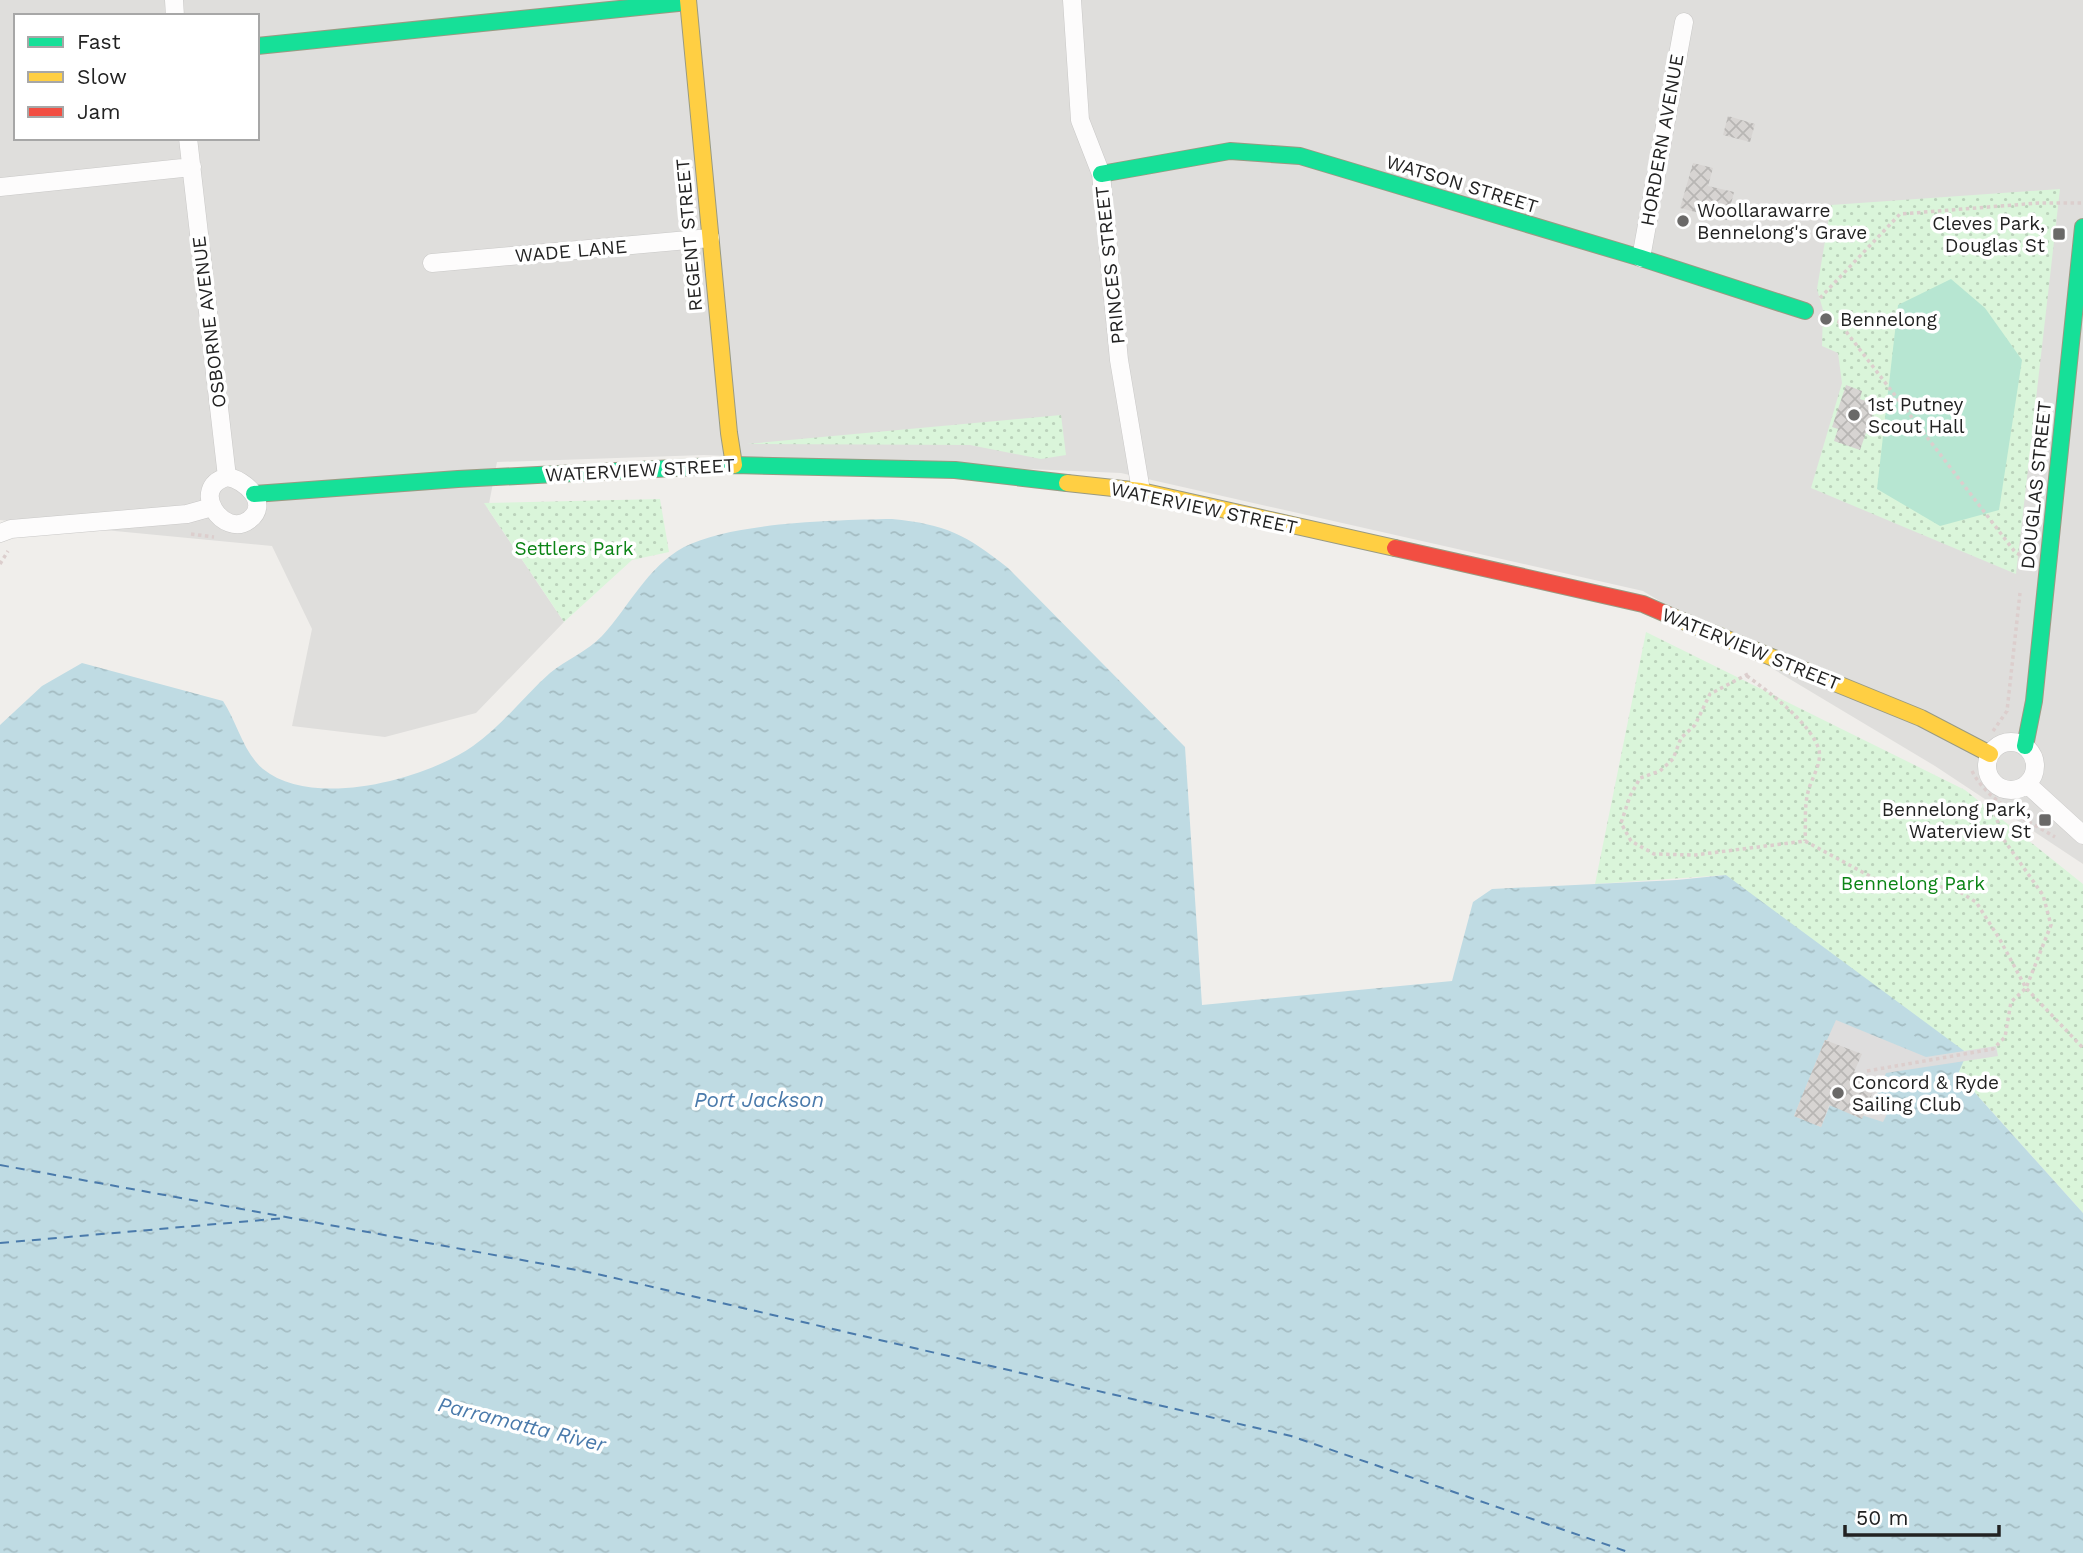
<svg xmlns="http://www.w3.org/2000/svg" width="2083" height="1553" font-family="'Work Sans',sans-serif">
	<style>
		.residential { fill: #dfdedc; fill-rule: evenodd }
		.park { fill: url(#park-dots) }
		.pitch { fill: #b7e6d2 }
		.water { fill: url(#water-ripples) }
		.pier { fill: #dedddd }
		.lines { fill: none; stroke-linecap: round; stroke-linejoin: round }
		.ferry { stroke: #4a7aab; stroke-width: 2; stroke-dasharray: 9 7; stroke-linecap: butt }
		.building { fill: url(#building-cross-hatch) }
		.street-casing { stroke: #c9c8c7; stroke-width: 19 }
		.fast-casing { stroke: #999a82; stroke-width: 18 }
		.slow-casing { stroke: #999a82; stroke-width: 18 }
		.jam-casing { stroke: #999a82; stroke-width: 18 }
		.path { stroke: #dccecd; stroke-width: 3.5; stroke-dasharray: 3.5 3.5; stroke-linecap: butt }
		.street { stroke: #fdfcfc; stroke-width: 18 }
		.fast { stroke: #16e098; stroke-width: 16 }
		.slow { stroke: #ffcf43; stroke-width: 16 }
		.jam { stroke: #f24e42; stroke-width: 16 }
		.poi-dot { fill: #6a6968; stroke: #fff; stroke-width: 2.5 }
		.labels { text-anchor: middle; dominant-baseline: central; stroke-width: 7; stroke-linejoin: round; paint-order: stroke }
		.street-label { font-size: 19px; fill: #222; stroke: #fff }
		.poi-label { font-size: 19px; fill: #222; stroke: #fff; text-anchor: start }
		.park-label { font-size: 19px; fill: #0c8416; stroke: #fff }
		.water-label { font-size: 21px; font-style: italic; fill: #4a7aab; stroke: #fff }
	</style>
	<defs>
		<pattern id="park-dots" width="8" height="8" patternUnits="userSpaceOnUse" patternTransform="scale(1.75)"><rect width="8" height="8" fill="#daf5da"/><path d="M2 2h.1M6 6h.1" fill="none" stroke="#bbd2bb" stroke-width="1.8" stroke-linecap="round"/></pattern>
		<pattern id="water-ripples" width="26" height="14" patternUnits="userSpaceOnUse" patternTransform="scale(1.75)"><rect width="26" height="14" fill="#bfdbe3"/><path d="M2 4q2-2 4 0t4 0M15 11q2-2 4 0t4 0" fill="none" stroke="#a4bcc2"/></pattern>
		<pattern id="building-cross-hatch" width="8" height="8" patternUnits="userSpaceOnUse" patternTransform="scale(1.75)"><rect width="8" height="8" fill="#d7d4d2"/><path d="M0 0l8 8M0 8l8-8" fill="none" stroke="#b8b6b4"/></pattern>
	</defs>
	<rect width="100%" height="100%" fill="#f0eeeb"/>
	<path class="residential" d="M 0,0 L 2083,0 L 2083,864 L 1935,766 L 1643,591 L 1121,473 L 704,455 L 497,462 L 488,509 L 564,622 L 476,713 L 385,737 L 292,726 L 312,629 L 272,546 L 0,520 ZM 16,16 L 257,16 L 257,138 L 16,138 Z"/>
	<path class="park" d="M 2060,189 L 2016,574 L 1811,488 L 1842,383 L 1838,353 L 1822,346 L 1823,310 L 1817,289 L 1831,205 Z
		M 1061,415 L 1066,455 L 1041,459 L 970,445 L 747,444 Z
		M 660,499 L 669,552 L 632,560 L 564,622 L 484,503 Z
		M 1646,632 L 1965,790 L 2083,884 L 2083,1213 L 1958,1074 L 1726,875 L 1595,884 Z"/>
	<path class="pitch" d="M 1951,279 L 1985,308 L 2022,360 L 1999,510 L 1940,526 L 1877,489 L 1898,305 Z"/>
	<path class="water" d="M 892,519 C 945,524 967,535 1008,568 L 1185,747 L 1202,1005 L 1452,981 L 1473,902 L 1492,889 L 1677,880 L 1726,875 L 1967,1053 L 1958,1074 L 2083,1213 L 2083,1553 L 0,1553 L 0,725 L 42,686 L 82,663 L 223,701 C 237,722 243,752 263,769 C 313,810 426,779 473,746 C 502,726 524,696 550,673 C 566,660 588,651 602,636 C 629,607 647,567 684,547 C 733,522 836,520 892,519 Z"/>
	<path class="pier" d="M 1836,1020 L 1926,1057 L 1996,1046 L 1998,1056 L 1886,1073 L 1874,1101 L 1890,1108 L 1883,1122 L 1830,1105 L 1821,1127 L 1794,1116 L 1825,1040 L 1827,1040 Z"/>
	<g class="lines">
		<path class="ferry" d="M 0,1165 L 593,1273 L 1291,1436 L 1631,1553
			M 0,1243 L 285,1218"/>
	</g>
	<path class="building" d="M 1728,116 L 1755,124 L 1750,142 L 1723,135 Z
		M 1693,163 L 1713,168 L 1708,186 L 1734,192 L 1727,220 L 1680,208 Z
		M 1846,385 L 1862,391 L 1860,399 L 1876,404 L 1860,450 L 1834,441 L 1838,429 L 1832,427 Z
		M 1825,1040 L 1862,1054 L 1854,1072 L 1877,1082 L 1862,1119 L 1829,1105 L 1821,1127 L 1794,1116 Z"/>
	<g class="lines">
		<defs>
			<path id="street" d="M 174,0 L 175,16
				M 1072,0 L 1080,120 L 1101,174 L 1119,360 L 1141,491
				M 188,138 L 227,477
				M 0,187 L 192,167
				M 1641,258 L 1684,22
				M 432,263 L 710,238
				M 227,477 C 245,479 271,504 249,520 C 224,539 188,488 227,477 Z
				M 0,533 L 11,529 L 187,514 L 212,507
				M1987 766a24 24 0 1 1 48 0a24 24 0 1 1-48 0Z
				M 2027,784 L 2083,835"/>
			<path id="fast" d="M 257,46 L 688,2
				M 1101,174 L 1230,151 L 1300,156 L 1641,258 L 1805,311
				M 254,494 L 458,479 L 734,465 L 955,470 L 1067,483
				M 2025,746 L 2034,701 L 2083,227"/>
			<path id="slow" d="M 688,0 L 729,433 L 734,465
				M 1067,483 L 1141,491 L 1395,548
				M 1673,617 L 1921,718 L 1990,754"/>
			<path id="jam" d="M 1395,548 L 1643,604 L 1673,617"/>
		</defs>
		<use href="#street" class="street-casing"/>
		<use href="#fast" class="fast-casing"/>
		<use href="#slow" class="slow-casing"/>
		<use href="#jam" class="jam-casing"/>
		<path class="path" d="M 1820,298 L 1900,214 L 2039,203 L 2083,203
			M 1824,317 L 1838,321 L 2015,552 L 2025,558
			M 191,534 L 214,537
			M 0,564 L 8,551
			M 1748,674 L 1710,694 L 1695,725 L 1681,738 L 1673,759 L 1660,771 L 1640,778 L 1630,796 L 1621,823 L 1631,841 L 1654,854 L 1695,855 L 1805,841 L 1890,887 L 1930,885 L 1955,889 L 1976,902 L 1999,938 L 2026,988 L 2083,1048
			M 1747,676 C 1769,692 1811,723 1819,750 C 1822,764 1811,779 1808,792 C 1804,807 1806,825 1805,841
			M 1993,731 L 2007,711 L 2020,593
			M 1972,771 C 1988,802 2025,819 2055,837
			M 1867,1071 L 1993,1049 L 2005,1037 L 2011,1002 L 2026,988 L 2051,925 L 2043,895 L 2004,840 L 1995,814 L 2000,803"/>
		<use href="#street" class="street"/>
		<use href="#fast" class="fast"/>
		<use href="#slow" class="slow"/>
		<use href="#jam" class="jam"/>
	</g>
	<g class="poi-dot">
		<circle cx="1683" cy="221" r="7"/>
		<rect x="2052" y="227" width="14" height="14" rx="3.5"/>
		<circle cx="1826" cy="319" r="7"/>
		<circle cx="1854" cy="415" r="7"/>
		<rect x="2038" y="813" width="14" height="14" rx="3.5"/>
		<circle cx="1838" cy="1093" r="7"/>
	</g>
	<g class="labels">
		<g class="street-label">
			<text transform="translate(1662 140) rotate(-80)">HORDERN AVENUE</text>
			<text transform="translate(1462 184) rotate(17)">WATSON STREET</text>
			<text transform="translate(689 235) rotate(-95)">REGENT STREET</text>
			<text transform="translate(571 251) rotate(-5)">WADE LANE</text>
			<text transform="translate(1110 265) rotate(-96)">PRINCES STREET</text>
			<text transform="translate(209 322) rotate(-97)">OSBORNE AVENUE</text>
			<text transform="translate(640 470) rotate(-3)">WATERVIEW STREET</text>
			<text transform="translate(2036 485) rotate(-84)">DOUGLAS STREET</text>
			<text transform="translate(1204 508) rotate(12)">WATERVIEW STREET</text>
			<text transform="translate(1751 649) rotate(22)">WATERVIEW STREET</text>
		</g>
		<g class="poi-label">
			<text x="1697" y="210">Woollarawarre<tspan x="1697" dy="22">Bennelong's Grave</tspan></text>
			<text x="2045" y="223" text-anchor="end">Cleves Park,<tspan x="2045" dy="22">Douglas St</tspan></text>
			<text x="1840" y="319">Bennelong</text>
			<text x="1868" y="404">1st Putney<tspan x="1868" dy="22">Scout Hall</tspan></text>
			<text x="2031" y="809" text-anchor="end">Bennelong Park,<tspan x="2031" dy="22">Waterview St</tspan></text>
			<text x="1852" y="1082">Concord &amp; Ryde<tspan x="1852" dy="22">Sailing Club</tspan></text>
		</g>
		<g class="park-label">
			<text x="574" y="548">Settlers Park</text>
			<text x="1913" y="883">Bennelong Park</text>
		</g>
		<g class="water-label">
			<text x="759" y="1099">Port Jackson</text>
			<text transform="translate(522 1424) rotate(14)">Parramatta River</text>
		</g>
	</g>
	<rect x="14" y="14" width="245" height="126" fill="#ffffff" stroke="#a7a7a7" stroke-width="2"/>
	<rect x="28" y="37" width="35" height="10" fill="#16e098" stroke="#a7a7a7" stroke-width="2"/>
	<text x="77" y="49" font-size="21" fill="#222222">Fast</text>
	<rect x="28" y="72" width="35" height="10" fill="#ffcf43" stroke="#a7a7a7" stroke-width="2"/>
	<text x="77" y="84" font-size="21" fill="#222222">Slow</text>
	<rect x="28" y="107" width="35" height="10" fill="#f24e42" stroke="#a7a7a7" stroke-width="2"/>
	<text x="77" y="119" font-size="21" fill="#222222">Jam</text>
	<path d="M1845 1525v10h154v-10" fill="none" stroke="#222222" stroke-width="3.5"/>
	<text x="1856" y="1525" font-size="21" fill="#222222" stroke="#ffffff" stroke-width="5" paint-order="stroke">50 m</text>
</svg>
